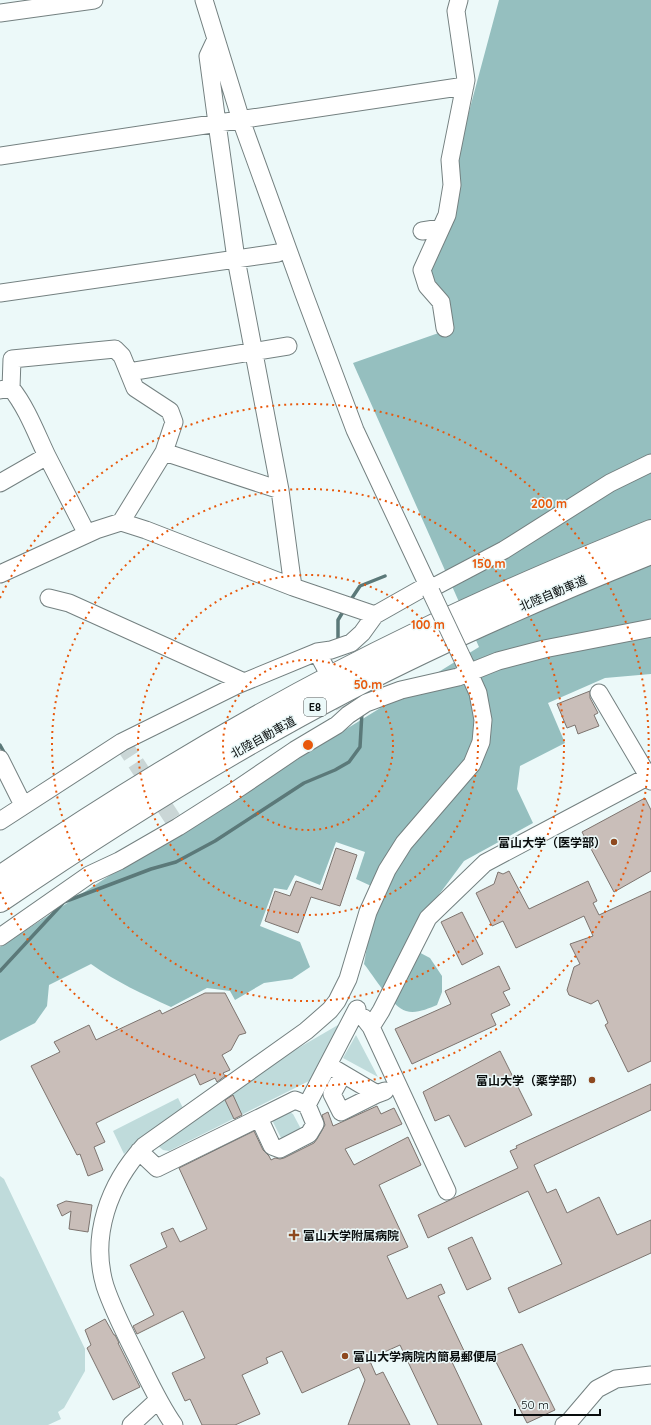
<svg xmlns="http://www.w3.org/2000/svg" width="651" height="1425" font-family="Quicksand,'Noto Sans JP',sans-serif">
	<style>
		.green { fill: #bfdbdb }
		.forest { fill: #95bfbf }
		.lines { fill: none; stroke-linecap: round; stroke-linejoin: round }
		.stream { stroke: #5b7979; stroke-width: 3.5 }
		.building { fill: #c9beb9; stroke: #7d746f }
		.minor-tunnel { stroke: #cad6d6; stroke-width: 17; stroke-dasharray: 17 8; stroke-linecap: butt }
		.minor-casing { stroke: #748080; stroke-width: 19 }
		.highway-casing { stroke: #748080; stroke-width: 24 }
		.minor { stroke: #fff; stroke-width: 17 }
		.highway { stroke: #fff; stroke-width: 22 }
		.minor-bridge-casing { stroke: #748080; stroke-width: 19; stroke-linecap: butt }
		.minor-bridge { stroke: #fff; stroke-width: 17 }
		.ring { fill: none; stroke: #e8590c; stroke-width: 2; stroke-dasharray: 2 4 }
		.poi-dot { fill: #8e491f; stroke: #ecf9f9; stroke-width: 1.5 }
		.labels { text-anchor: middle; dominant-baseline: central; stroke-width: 3; stroke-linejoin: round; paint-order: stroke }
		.shield { fill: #ecf9f9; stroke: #4d5454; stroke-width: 1 }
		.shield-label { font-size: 11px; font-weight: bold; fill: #090d0d }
		.street-label { font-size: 12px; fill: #090d0d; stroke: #ecf9f9 }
		.poi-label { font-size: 12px; font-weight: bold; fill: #090d0d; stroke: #ecf9f9; text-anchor: end }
		.centre { fill: #e8590c; stroke: #ecf9f9; stroke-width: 2 }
		.ring-label { font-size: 12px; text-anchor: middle; font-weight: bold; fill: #e8590c; stroke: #ecf9f9; stroke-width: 3; stroke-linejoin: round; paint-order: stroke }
	</style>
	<rect width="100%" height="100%" fill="#ecf9f9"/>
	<path class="green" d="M 338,1025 L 341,1027 L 313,1079 L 169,1151 L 163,1150 L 158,1146 L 288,1054 Z
		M 356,1035 L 378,1077 L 343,1058 Z
		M 178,1098 L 183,1108 L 142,1137 L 124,1154 L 113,1131 Z
		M 288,1111 L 293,1114 L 301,1129 L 287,1140 L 281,1138 L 273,1122 L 275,1117 Z
		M 0,1176 L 4,1179 L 85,1349 L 85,1371 L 64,1408 L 58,1412 L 61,1419 L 48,1425 L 0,1425 Z"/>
	<path class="forest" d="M 499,0 L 651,0 L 651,674 L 605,678 L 548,703 L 565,743 L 520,766 L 517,789 L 533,823 L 464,861 L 423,916 L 411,948 L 430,958 L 442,976 L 442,992 L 437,1005 C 427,1009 416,1014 406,1011 C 393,1008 373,975 364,964 L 370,929 L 382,891 L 356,879 L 365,852 L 336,842 L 320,885 L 295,875 L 287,890 L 274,888 L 260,926 L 300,942 L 310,967 L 292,979 L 264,983 L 235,1000 L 230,991 L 207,988 L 171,1007 C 143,994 116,982 91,964 L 49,985 L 47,1006 L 35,1023 L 0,1041 L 0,947 L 115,872 L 479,647 L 353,363 L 450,329 L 427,275 L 441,216 Z"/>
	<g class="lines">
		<path class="stream" d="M 350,601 L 360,586 L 385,576
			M 338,642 L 338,620 L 344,610
			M 0,745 L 5,754
			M 0,971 L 64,902 L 151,869 L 176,862 L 215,841 L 304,783 L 335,770 L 349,762 L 360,747 L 362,712"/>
	</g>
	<path class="building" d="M 590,691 L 590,698 L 598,713 L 594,715 L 599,726 L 578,734 L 575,725 L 567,728 L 557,704 Z
		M 645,798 L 651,810 L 651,871 L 614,892 L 582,832 Z
		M 336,848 L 357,855 L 340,906 L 311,897 L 298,933 L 265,921 L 275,891 L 290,896 L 296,881 L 322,890 Z
		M 509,871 L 529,909 L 588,881 L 597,901 L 593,903 L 599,915 L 651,891 L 651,1061 L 628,1072 L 605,1025 L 608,1023 L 598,1000 L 591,1004 L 569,995 L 567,990 L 574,967 L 580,964 L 570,944 L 593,936 L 584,916 L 516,948 L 503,921 L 492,926 L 476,893 L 494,884 L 498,872 L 503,874 Z
		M 462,912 L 483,954 L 462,965 L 441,922 Z
		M 499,966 L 510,989 L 503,992 L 510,1005 L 491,1014 L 496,1025 L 412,1064 L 395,1029 L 451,1004 L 445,991 Z
		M 205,993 L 225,993 L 246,1033 L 239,1035 L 231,1050 L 222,1055 L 230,1070 L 223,1073 L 225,1076 L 217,1082 L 215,1078 L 200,1085 L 195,1074 L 96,1123 L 105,1142 L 94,1147 L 103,1170 L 88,1176 L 80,1154 L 77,1155 L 31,1066 L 60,1052 L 54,1042 L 89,1025 L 96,1040 L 160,1010 L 162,1014 Z
		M 500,1051 L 532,1115 L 465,1147 L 449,1115 L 435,1121 L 423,1092 Z
		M 651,1084 L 651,1110 L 534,1165 L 547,1193 L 556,1189 L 567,1213 L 599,1197 L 617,1235 L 651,1220 L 651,1253 L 519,1313 L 508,1288 L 562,1264 L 528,1191 L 428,1238 L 418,1215 L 518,1168 L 510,1151 L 517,1148 L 516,1146 Z
		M 233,1095 L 242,1115 L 234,1119 L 225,1100 Z
		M 377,1106 L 381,1114 L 394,1108 L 402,1124 L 345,1149 L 354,1165 L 408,1137 L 421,1165 L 379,1185 L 408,1247 L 387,1256 L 407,1299 L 441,1284 L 445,1293 L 438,1296 L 466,1355 L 452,1362 L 482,1425 L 438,1425 L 400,1345 L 369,1359 L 376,1375 L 383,1372 L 410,1425 L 348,1425 L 365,1380 L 359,1367 L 302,1393 L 282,1351 L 266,1358 L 268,1363 L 242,1375 L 260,1414 L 235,1425 L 202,1425 L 190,1399 L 185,1401 L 172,1373 L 205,1358 L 183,1311 L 137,1334 L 133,1326 L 154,1315 L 130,1265 L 167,1247 L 161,1233 L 173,1228 L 180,1242 L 207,1229 L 179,1168 L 254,1131 L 263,1150 L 269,1156 L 271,1160 L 275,1158 L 280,1159 L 284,1158 L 314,1143 L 317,1139 L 325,1125 L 322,1115 L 328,1112 L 333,1126 Z
		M 66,1201 L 92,1205 L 88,1232 L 69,1229 L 71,1211 L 62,1216 L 57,1205 Z
		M 472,1237 L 491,1279 L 467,1290 L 448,1248 Z
		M 105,1319 L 114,1335 L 115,1335 L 119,1343 L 118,1343 L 140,1387 L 113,1400 L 87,1348 L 91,1345 L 85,1330 Z
		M 522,1344 L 555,1410 L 527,1423 L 493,1356 Z"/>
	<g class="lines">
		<path class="minor-tunnel" d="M 278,253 L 302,250
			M 333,683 L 344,707
			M 122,742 L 178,827"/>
		<defs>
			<path id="minor" d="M 204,0 L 241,120 L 304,294 L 355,430 L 431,592
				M 0,13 L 94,0
				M 216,39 L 208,56 L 217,123 L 236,259 L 280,490 L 293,587
				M 0,156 L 465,86
				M 422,231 L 441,228
				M 0,293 L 278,253
				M 445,328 L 441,302 L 427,286 L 422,270 L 447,215 L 452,185 L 450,160 L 466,80 L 456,11 L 459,0
				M 129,372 L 288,346
				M 0,390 L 11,388 L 12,359 L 115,349 L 122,356 L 135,388 L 170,411 L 174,422 L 164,452
				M 47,456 L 87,534
				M 0,483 L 47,456 C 36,433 27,408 11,388
				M 121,522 L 164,452 L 280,490
				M 0,574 L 96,530 L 121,522 L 146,530 L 293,587 L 375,615 L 428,585
				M 430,589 L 504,550 L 610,483 L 651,463
				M 49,598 L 69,603 L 244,682
				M 317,652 L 325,667
				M 599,693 L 651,781
				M 0,759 L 23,805
				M 0,821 L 122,742 L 237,685 L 317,652 L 331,650 L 351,643 L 362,633 L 375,615
				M 0,937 L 89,875 L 119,861 L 178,827 L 233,792 L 295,750 L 337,725 L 348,715 L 366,703 L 401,690 L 458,677 L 498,661 L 544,649 L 651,628
				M 364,1018 L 371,1027 L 447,1191
				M 371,1027 L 381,1011 L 428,918 L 485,863 L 649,776
				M 333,1068 L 377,1094 L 385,1091
				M 343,1074 L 332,1094 L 341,1112 L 377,1094
				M 307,1105 L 315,1124 L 309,1134 L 280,1149 L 272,1146 L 259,1118 L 295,1100 L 307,1105 L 357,1009
				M 139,1151 L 157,1168 L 259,1118
				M 131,1425 L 158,1400
				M 174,1425 C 159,1404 148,1379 136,1355 C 125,1333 113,1310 105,1286 C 90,1236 109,1184 144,1146 L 306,1031 L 330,1010 L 337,1001 L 348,979 L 368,912 L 387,870 L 404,843 L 472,764 L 481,742 L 483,720 L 478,693 L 465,664
				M 564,1425 L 568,1423 L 597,1389 L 616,1379 L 651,1375"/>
			<path id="highway" d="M 0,877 C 133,786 271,704 416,634 C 493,596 572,563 651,531
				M 0,901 C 113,824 228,752 349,689 C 447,638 549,594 651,553"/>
		</defs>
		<use href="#minor" class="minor-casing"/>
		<use href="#highway" class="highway-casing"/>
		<use href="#minor" class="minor"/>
		<use href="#highway" class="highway"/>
		<defs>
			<path id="minor-bridge" d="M 431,592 L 465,664"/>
		</defs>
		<use href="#minor-bridge" class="minor-bridge-casing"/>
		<use href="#minor-bridge" class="minor-bridge"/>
	</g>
	<g class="ring">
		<circle cx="308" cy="745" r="85"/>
		<circle cx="308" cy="745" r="170"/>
		<circle cx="308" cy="745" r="256"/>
		<path d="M0 598A341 341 0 1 1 0 892"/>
	</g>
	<g class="poi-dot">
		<circle cx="614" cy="842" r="4"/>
		<circle cx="592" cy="1080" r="4"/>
		<path d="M292 1229h4v4h4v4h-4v4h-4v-4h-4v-4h4z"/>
		<circle cx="345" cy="1356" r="4"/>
	</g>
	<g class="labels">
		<rect class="shield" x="304" y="698" width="22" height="18" rx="3"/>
		<g class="shield-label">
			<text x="315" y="707">E8</text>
		</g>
		<g class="street-label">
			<text transform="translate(553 593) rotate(-23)">北陸自動車道</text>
			<text transform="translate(263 737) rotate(-29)">北陸自動車道</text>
		</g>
		<g class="poi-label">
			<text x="606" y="842">富山大学（医学部）</text>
			<text x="584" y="1080">富山大学（薬学部）</text>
			<text x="303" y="1235" text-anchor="start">富山大学附属病院</text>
			<text x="353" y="1356" text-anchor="start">富山大学病院内簡易郵便局</text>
		</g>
	</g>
	<circle cx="308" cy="745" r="6" class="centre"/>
	<g class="ring-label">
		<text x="549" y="508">200 m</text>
		<text x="489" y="568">150 m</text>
		<text x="428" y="629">100 m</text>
		<text x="368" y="689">50 m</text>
	</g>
	<path d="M515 1409v6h85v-6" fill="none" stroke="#090d0d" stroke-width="2"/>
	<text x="521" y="1409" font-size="12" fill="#090d0d" stroke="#ecf9f9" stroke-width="3" paint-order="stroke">50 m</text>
</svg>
